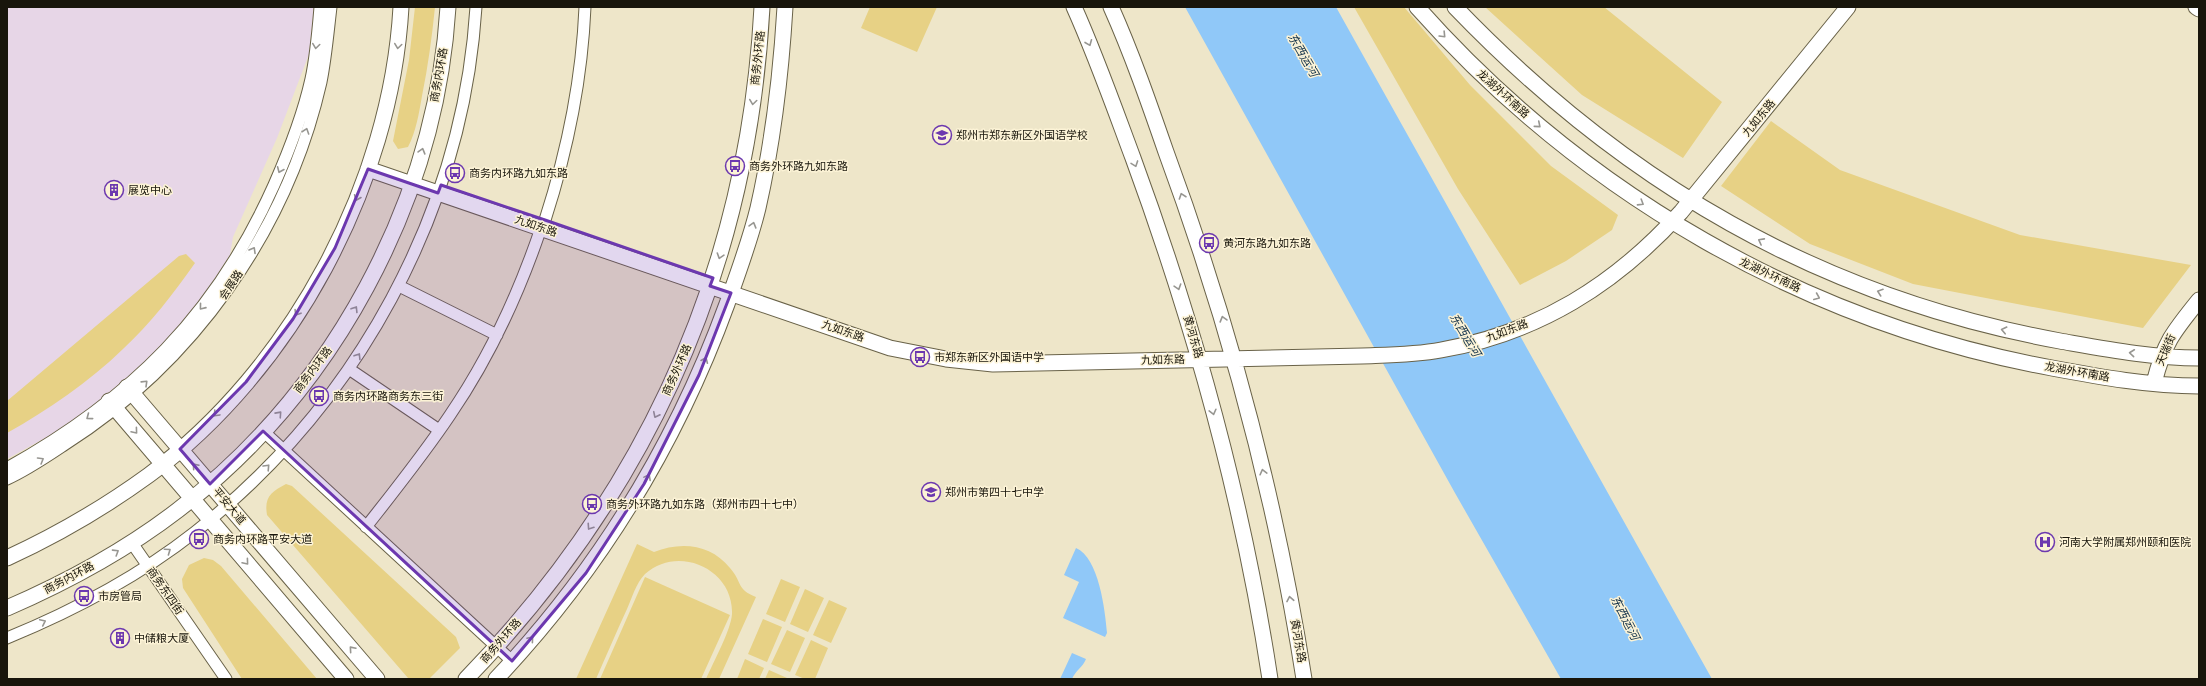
<svg xmlns="http://www.w3.org/2000/svg" width="2206" height="686" font-family="'Fira Sans Condensed','Noto Sans SC',sans-serif">
	<style>
		.commercial { fill: #e7d6e7 }
		.green { fill: #e7d185 }
		.water { fill: #90c8f8 }
		.lines { fill: none; stroke-linecap: round; stroke-linejoin: round }
		.street-casing { stroke: #696248; stroke-width: 13 }
		.secondary-casing { stroke: #696248; stroke-width: 17 }
		.street { stroke: #fff; stroke-width: 11 }
		.secondary { stroke: #fff; stroke-width: 15 }
		.oneway { stroke: #979691 }
		.marked { fill: #6c38af; fill-opacity: 0.2; stroke: #6c38af; stroke-width: 3; stroke-linejoin: round }
		.labels { text-anchor: middle; dominant-baseline: central; stroke-width: 3; stroke-linejoin: round; paint-order: stroke }
		.street-label { font-size: 11px; fill: #18150b; stroke: #fcf3d6 }
		.poi-label { font-size: 11px; fill: #18150b; stroke: #fcf3d6; text-anchor: start }
		.water-label { font-size: 12px; font-style: italic; fill: #16354d; stroke: #fcf3d6 }
	</style>
	<rect width="100%" height="100%" fill="#eee6c9"/>
	<path class="commercial" d="M 7,7 L 314,7 L 309,54 L 277,138 L 233,237 L 230,255 L 201,300 L 177,330 L 141,366 L 92,407 L 56,432 L 7,459 Z"/>
	<path class="green" d="M 415,7 L 435,7 C 432,37 428,66 422,96 C 419,113 416,132 408,147 L 398,149 L 393,141 L 409,60 Z
		M 870,7 L 937,7 L 917,52 L 861,28 Z
		M 1354,7 L 1404,7 L 1470,85 L 1551,166 L 1618,215 L 1612,230 L 1566,261 L 1520,285 L 1458,189 Z
		M 1485,7 L 1604,7 L 1722,102 L 1683,158 L 1582,95 Z
		M 1771,121 L 1840,170 L 2020,235 L 2191,265 L 2143,328 L 1913,284 L 1810,244 L 1721,186 Z
		M 186,254 L 195,263 C 174,293 150,324 123,349 C 89,382 48,410 7,433 L 7,401 L 179,256 Z
		M 286,484 L 292,486 L 456,637 L 460,648 L 429,679 L 408,678 L 267,515 C 264,497 271,492 286,484 Z
		M 637,544 L 654,552 C 681,541 711,544 730,568 C 743,583 736,589 756,597 L 719,679 L 706,679 C 713,663 731,630 732,614 C 734,569 678,544 645,574 C 636,583 632,598 627,609 C 616,633 606,656 596,679 L 576,679 Z
		M 204,558 L 213,560 L 221,566 L 317,679 L 242,679 L 183,588 L 182,579 L 189,565 Z
		M 645,577 L 730,615 L 701,679 L 600,679 Z
		M 781,579 L 800,587 L 785,622 L 766,614 Z
		M 805,589 L 824,598 L 808,632 L 790,624 Z
		M 829,600 L 847,608 L 831,643 L 813,635 Z
		M 763,619 L 782,627 L 767,662 L 748,654 Z
		M 787,630 L 805,638 L 790,672 L 771,664 Z
		M 811,640 L 828,648 L 815,679 L 805,679 L 795,675 Z
		M 745,659 L 764,668 L 759,679 L 737,679 Z
		M 769,670 L 787,678 L 787,679 L 765,679 Z"/>
	<path class="water" d="M 1185,7 L 1336,7 L 1712,679 L 1561,679 L 1455,493 Z
		M 1076,548 C 1099,558 1105,610 1107,633 L 1105,637 L 1063,618 L 1079,582 L 1064,575 Z
		M 1072,653 L 1086,659 C 1083,667 1075,671 1072,679 L 1060,679 Z"/>
	<g class="lines">
		<defs>
			<path id="street" d="M 545,220 C 567,152 582,79 585,7
				M 399,286 L 497,335
				M 349,369 L 439,430
				M 263,431 L 512,661
				M 7,468 C 131,399 216,315 274,185 C 289,151 303,115 311,79 C 316,56 318,31 320,7
				M 7,479 C 27,470 46,457 64,445 C 193,363 287,231 321,82 C 326,57 328,32 331,7
				M 366,527 C 395,490 424,454 450,415 C 489,358 519,293 541,228
				M 132,543 L 226,679
				M 7,638 C 73,611 139,576 195,532 C 357,405 463,212 476,7"/>
			<path id="secondary" d="M 1074,7 C 1096,56 1114,107 1133,158 C 1195,327 1243,501 1270,679
				M 1111,7 C 1132,54 1149,103 1166,152 C 1229,323 1276,499 1304,679
				M 1417,7 C 1583,194 1806,323 2052,368 C 2100,377 2150,386 2199,386
				M 1455,7 C 1624,183 1819,297 2060,341 C 2106,349 2153,358 2199,358
				M 2196,7 L 2199,9
				M 368,169 L 890,348 L 946,359 L 993,364 L 1362,356 C 1388,355 1415,355 1441,350 C 1538,333 1615,285 1681,212 L 1848,7
				M 2154,383 C 2164,343 2173,332 2199,300
				M 127,387 L 377,679
				M 109,401 L 346,679
				M 7,558 C 57,535 105,507 149,475 C 292,369 391,184 401,7
				M 7,608 C 67,582 126,550 178,510 C 333,391 436,202 448,7
				M 466,679 C 648,491 748,269 762,7
				M 496,679 C 598,571 676,444 727,304 C 738,273 750,241 758,208 C 773,142 781,75 785,7"/>
		</defs>
		<use href="#street" class="street-casing"/>
		<use href="#secondary" class="secondary-casing"/>
		<use href="#street" class="street"/>
		<use href="#secondary" class="secondary"/>
	</g>
	<defs><path id="oneway-chevron" d="M-2-3.5L2.5 0L-2 3.5" fill="none" stroke-width="1.6" stroke-linecap="round" stroke-linejoin="round"/></defs>
	<g class="oneway">
		<use href="#oneway-chevron" transform="translate(1443 35) rotate(46)"/>
		<use href="#oneway-chevron" transform="translate(1089 43) rotate(68)"/>
		<use href="#oneway-chevron" transform="translate(316 46) rotate(98)"/>
		<use href="#oneway-chevron" transform="translate(398 46) rotate(98)"/>
		<use href="#oneway-chevron" transform="translate(753 102) rotate(98)"/>
		<use href="#oneway-chevron" transform="translate(1538 125) rotate(40)"/>
		<use href="#oneway-chevron" transform="translate(306 131) rotate(-71)"/>
		<use href="#oneway-chevron" transform="translate(422 151) rotate(-74)"/>
		<use href="#oneway-chevron" transform="translate(1135 164) rotate(70)"/>
		<use href="#oneway-chevron" transform="translate(280 170) rotate(113)"/>
		<use href="#oneway-chevron" transform="translate(1182 196) rotate(-109)"/>
		<use href="#oneway-chevron" transform="translate(357 198) rotate(113)"/>
		<use href="#oneway-chevron" transform="translate(1641 203) rotate(32)"/>
		<use href="#oneway-chevron" transform="translate(753 225) rotate(-74)"/>
		<use href="#oneway-chevron" transform="translate(1761 241) rotate(-152)"/>
		<use href="#oneway-chevron" transform="translate(253 250) rotate(-60)"/>
		<use href="#oneway-chevron" transform="translate(720 256) rotate(108)"/>
		<use href="#oneway-chevron" transform="translate(1178 287) rotate(72)"/>
		<use href="#oneway-chevron" transform="translate(1880 292) rotate(-161)"/>
		<use href="#oneway-chevron" transform="translate(1817 297) rotate(23)"/>
		<use href="#oneway-chevron" transform="translate(202 307) rotate(129)"/>
		<use href="#oneway-chevron" transform="translate(355 309) rotate(-58)"/>
		<use href="#oneway-chevron" transform="translate(297 313) rotate(122)"/>
		<use href="#oneway-chevron" transform="translate(1223 319) rotate(-106)"/>
		<use href="#oneway-chevron" transform="translate(2004 330) rotate(-167)"/>
		<use href="#oneway-chevron" transform="translate(2132 353) rotate(-174)"/>
		<use href="#oneway-chevron" transform="translate(358 356) rotate(-58)"/>
		<use href="#oneway-chevron" transform="translate(705 360) rotate(-67)"/>
		<use href="#oneway-chevron" transform="translate(145 383) rotate(-44)"/>
		<use href="#oneway-chevron" transform="translate(1213 412) rotate(76)"/>
		<use href="#oneway-chevron" transform="translate(216 414) rotate(133)"/>
		<use href="#oneway-chevron" transform="translate(279 414) rotate(-48)"/>
		<use href="#oneway-chevron" transform="translate(656 415) rotate(116)"/>
		<use href="#oneway-chevron" transform="translate(89 417) rotate(143)"/>
		<use href="#oneway-chevron" transform="translate(135 431) rotate(50)"/>
		<use href="#oneway-chevron" transform="translate(41 460) rotate(-31)"/>
		<use href="#oneway-chevron" transform="translate(195 466) rotate(-131)"/>
		<use href="#oneway-chevron" transform="translate(267 467) rotate(-47)"/>
		<use href="#oneway-chevron" transform="translate(1263 472) rotate(-104)"/>
		<use href="#oneway-chevron" transform="translate(648 477) rotate(-62)"/>
		<use href="#oneway-chevron" transform="translate(590 527) rotate(124)"/>
		<use href="#oneway-chevron" transform="translate(168 551) rotate(-35)"/>
		<use href="#oneway-chevron" transform="translate(116 552) rotate(-32)"/>
		<use href="#oneway-chevron" transform="translate(246 562) rotate(50)"/>
		<use href="#oneway-chevron" transform="translate(1290 599) rotate(-101)"/>
		<use href="#oneway-chevron" transform="translate(43 622) rotate(-25)"/>
		<use href="#oneway-chevron" transform="translate(531 639) rotate(-50)"/>
		<use href="#oneway-chevron" transform="translate(352 649) rotate(-131)"/>
	</g>
	<path class="marked" d="M 368,169 L 438,193 L 441,185 L 545,220 L 713,278 L 710,286 L 731,293 L 699,375 L 644,484 L 586,573 L 512,661 L 263,431 L 210,484 L 180,449 L 246,382 L 293,319 L 335,248 Z"/>
	<defs>
		<symbol id="school-ring" viewBox="-11 -11 22 22"><circle r="9.5" fill="#fcf3d6" stroke="#6c38af" stroke-width="1.5"/><path d="M0-5L7-2L0 1L-7-2ZM-4 1L0 2.5L4 1V4Q0 6-4 4Z" fill="#6c38af"/></symbol>
		<symbol id="bus-ring" viewBox="-11 -11 22 22"><circle r="9.5" fill="#fcf3d6" stroke="#6c38af" stroke-width="1.5"/><path d="M-5-6H5V4H4V6H2V4H-2V6H-4V4H-5ZM-3.5-4V0h7V-4ZM-3.5 1.2v1.5H-2V1.2ZM2 1.2v1.5H3.5V1.2Z" fill="#6c38af"/></symbol>
		<symbol id="building-ring" viewBox="-11 -11 22 22"><circle r="9.5" fill="#fcf3d6" stroke="#6c38af" stroke-width="1.5"/><path d="M-4-6H4V6H1V3H-1V6H-4ZM-2.5-4.3h1.7v1.8h-1.7ZM.8-4.3h1.7v1.8H.8ZM-2.5-1h1.7V.8h-1.7ZM.8-1h1.7V.8H.8Z" fill="#6c38af"/></symbol>
		<symbol id="hospital-ring" viewBox="-11 -11 22 22"><circle r="9.5" fill="#fcf3d6" stroke="#6c38af" stroke-width="1.5"/><path d="M-5-5h3v3.5h4V-5h3V5h-3V1.5h-4V5h-3Z" fill="#6c38af"/></symbol>
	</defs>
	<g fill-rule="evenodd">
		<use href="#school-ring" x="931" y="124" width="22" height="22"/>
		<use href="#bus-ring" x="724" y="155" width="22" height="22"/>
		<use href="#bus-ring" x="444" y="162" width="22" height="22"/>
		<use href="#building-ring" x="103" y="179" width="22" height="22"/>
		<use href="#bus-ring" x="1198" y="232" width="22" height="22"/>
		<use href="#bus-ring" x="909" y="346" width="22" height="22"/>
		<use href="#bus-ring" x="308" y="385" width="22" height="22"/>
		<use href="#school-ring" x="920" y="481" width="22" height="22"/>
		<use href="#bus-ring" x="581" y="493" width="22" height="22"/>
		<use href="#bus-ring" x="188" y="528" width="22" height="22"/>
		<use href="#hospital-ring" x="2034" y="531" width="22" height="22"/>
		<use href="#bus-ring" x="73" y="585" width="22" height="22"/>
		<use href="#building-ring" x="109" y="627" width="22" height="22"/>
	</g>
	<g class="labels">
		<g class="street-label">
			<text transform="translate(758 58) rotate(-84)">商务外环路</text>
			<text transform="translate(439 75) rotate(-80)">商务内环路</text>
			<text transform="translate(1503 94) rotate(42)">龙湖外环南路</text>
			<text transform="translate(1759 118) rotate(-51)">九如东路</text>
			<text transform="translate(536 226) rotate(19)">九如东路</text>
			<text transform="translate(1770 275) rotate(25)">龙湖外环南路</text>
			<text transform="translate(231 285) rotate(-56)">会展路</text>
			<text transform="translate(843 331) rotate(19)">九如东路</text>
			<text transform="translate(1507 331) rotate(-21)">九如东路</text>
			<text transform="translate(1193 337) rotate(74)">黄河东路</text>
			<text transform="translate(2166 350) rotate(-67)">天瑞街</text>
			<text transform="translate(1163 360) rotate(-1)">九如东路</text>
			<text transform="translate(313 370) rotate(-53)">商务内环路</text>
			<text transform="translate(677 370) rotate(-66)">商务外环路</text>
			<text transform="translate(2077 372) rotate(10)">龙湖外环南路</text>
			<text transform="translate(229 506) rotate(50)">平安大道</text>
			<text transform="translate(69 578) rotate(-28)">商务内环路</text>
			<text transform="translate(165 591) rotate(55)">商务东四街</text>
			<text transform="translate(501 641) rotate(-49)">商务外环路</text>
			<text transform="translate(1298 641) rotate(80)">黄河东路</text>
		</g>
		<g class="poi-label">
			<text x="956" y="135">郑州市郑东新区外国语学校</text>
			<text x="749" y="166">商务外环路九如东路</text>
			<text x="469" y="173">商务内环路九如东路</text>
			<text x="128" y="190">展览中心</text>
			<text x="1223" y="243">黄河东路九如东路</text>
			<text x="934" y="357">市郑东新区外国语中学</text>
			<text x="333" y="396">商务内环路商务东三街</text>
			<text x="945" y="492">郑州市第四十七中学</text>
			<text x="606" y="504">商务外环路九如东路（郑州市四十七中）</text>
			<text x="213" y="539">商务内环路平安大道</text>
			<text x="2059" y="542">河南大学附属郑州颐和医院</text>
			<text x="98" y="596">市房管局</text>
			<text x="134" y="638">中储粮大厦</text>
		</g>
		<g class="water-label">
			<text transform="translate(1303 55) rotate(60)">东西运河</text>
			<text transform="translate(1465 335) rotate(59)">东西运河</text>
			<text transform="translate(1625 618) rotate(63)">东西运河</text>
		</g>
	</g>
	<rect width="2206" height="686" fill="none" stroke="#18150b" stroke-width="16"/>
</svg>
